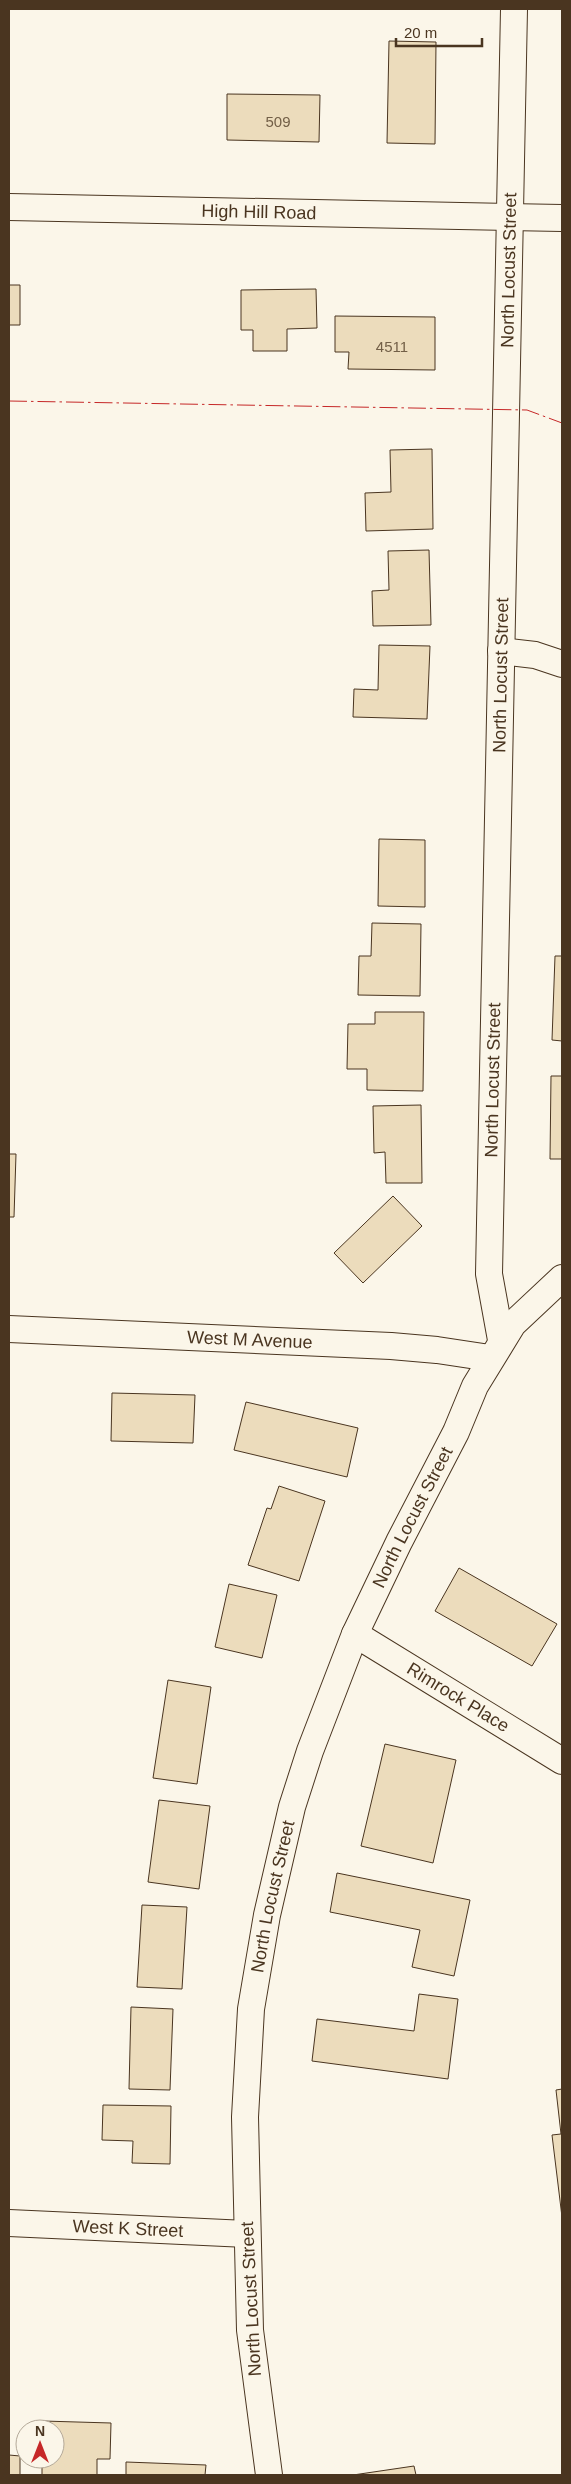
<svg xmlns="http://www.w3.org/2000/svg" width="571" height="2484" font-family="Arial,sans-serif">
	<style>
		.building { fill: #ecdcbc; stroke: #4a3520 }
		.lines { fill: none; stroke-linecap: round; stroke-linejoin: round }
		.minor-casing { stroke: #4a3520; stroke-width: 28 }
		.minor { stroke: #fbf6e9; stroke-width: 26 }
		.power { stroke: #c62828; stroke-width: 1; stroke-dasharray: 18 4 2.5 4; stroke-linecap: butt }
		.labels { text-anchor: middle; dominant-baseline: central; stroke-width: 4; stroke-linejoin: round; paint-order: stroke }
		.number-label { font-size: 15px; fill: #725f47 }
		.street-label { font-size: 18px; fill: #4a3520; stroke: #fbf6e9 }
	</style>
	<rect width="100%" height="100%" fill="#fbf6e9"/>
	<path class="building" d="M 389,41 L 436,42 L 435,144 L 387,143 Z
		M 227,94 L 320,95 L 319,142 L 227,140 Z
		M 9,285 L 20,285 L 20,325 L 9,325 Z
		M 316,289 L 317,328 L 287,329 L 287,351 L 253,351 L 253,330 L 241,330 L 241,290 Z
		M 335,316 L 435,317 L 435,370 L 348,369 L 349,352 L 335,352 Z
		M 432,449 L 433,529 L 366,531 L 365,493 L 391,492 L 390,450 Z
		M 429,550 L 431,625 L 373,626 L 372,591 L 389,590 L 388,551 Z
		M 379,645 L 430,646 L 427,719 L 353,717 L 354,689 L 378,690 Z
		M 379,839 L 425,840 L 425,907 L 378,906 Z
		M 372,923 L 421,924 L 420,996 L 358,995 L 359,956 L 371,956 Z
		M 555,956 L 562,956 L 562,1041 L 552,1040 Z
		M 375,1012 L 424,1012 L 423,1091 L 367,1090 L 367,1069 L 347,1069 L 348,1024 L 375,1024 Z
		M 551,1076 L 562,1076 L 562,1159 L 550,1159 Z
		M 421,1105 L 422,1183 L 386,1183 L 385,1152 L 374,1153 L 373,1106 Z
		M 9,1154 L 16,1154 L 14,1217 L 9,1217 Z
		M 393,1196 L 422,1226 L 363,1283 L 334,1253 Z
		M 112,1393 L 195,1395 L 193,1443 L 111,1441 Z
		M 246,1402 L 358,1428 L 347,1477 L 234,1450 Z
		M 279,1486 L 325,1501 L 299,1581 L 248,1565 L 267,1508 L 271,1509 Z
		M 459,1568 L 557,1624 L 532,1666 L 435,1611 Z
		M 229,1584 L 277,1595 L 262,1658 L 215,1647 Z
		M 168,1680 L 211,1687 L 197,1784 L 153,1778 Z
		M 385,1744 L 456,1760 L 433,1863 L 361,1846 Z
		M 159,1800 L 210,1806 L 199,1889 L 148,1882 Z
		M 337,1873 L 470,1900 L 454,1976 L 412,1967 L 420,1930 L 330,1912 Z
		M 142,1905 L 187,1907 L 182,1989 L 137,1987 Z
		M 419,1994 L 458,1999 L 448,2079 L 312,2061 L 317,2019 L 414,2031 Z
		M 131,2007 L 173,2009 L 170,2090 L 129,2089 Z
		M 562,2089 L 562,2217 L 552,2135 L 561,2134 L 556,2090 Z
		M 103,2105 L 171,2106 L 170,2164 L 132,2163 L 133,2141 L 102,2140 Z
		M 43,2421 L 111,2423 L 110,2459 L 97,2459 L 97,2475 L 42,2475 L 42,2459 L 55,2459 L 55,2429 L 43,2429 Z
		M 9,2455 L 20,2456 L 20,2475 L 9,2475 Z
		M 126,2462 L 206,2465 L 205,2475 L 126,2475 Z
		M 414,2466 L 416,2475 L 353,2475 Z"/>
	<g class="lines">
		<defs>
			<g id="minor">
				<path id="s1" d="M 9,207 L 562,218"/>
				<path d="M 501,651 L 535,655 L 562,664"/>
				<path id="s2" d="M 9,1329 L 391,1346 L 437,1350 L 490,1358"/>
				<path id="s3" d="M 501,1340 L 489,1274 L 514,9"/>
				<path id="s4" d="M 355,1634 L 562,1761"/>
				<path id="s5" d="M 9,2223 L 247,2234"/>
				<path id="s6" d="M 269,2475 L 250,2330 L 245,2117 L 251,2009 L 267,1915 L 292,1807 L 310,1751 L 355,1634 L 399,1542 L 456,1432 L 475,1386 L 513,1324 L 562,1278"/>
			</g>
		</defs>
		<use href="#minor" class="minor-casing"/>
		<use href="#minor" class="minor"/>
		<path class="power" d="M 9,401 L 527,410 L 562,423"/>
	</g>
	<g class="labels">
		<g class="number-label">
			<text x="278" y="121">509</text>
			<text x="392" y="346">4511</text>
		</g>
		<g class="street-label">
			<text stroke="none"><textPath href="#s1" startOffset="250">High Hill Road</textPath></text>
			<text stroke="none"><textPath href="#s3" startOffset="1071">North Locust Street</textPath></text>
			<text stroke="none"><textPath href="#s3" startOffset="666">North Locust Street</textPath></text>
			<text stroke="none"><textPath href="#s3" startOffset="261">North Locust Street</textPath></text>
			<text stroke="none"><textPath href="#s2" startOffset="241">West M Avenue</textPath></text>
			<text stroke="none"><textPath href="#s6" startOffset="988">North Locust Street</textPath></text>
			<text stroke="none"><textPath href="#s4" startOffset="121">Rimrock Place</textPath></text>
			<text stroke="none"><textPath href="#s6" startOffset="582">North Locust Street</textPath></text>
			<text stroke="none"><textPath href="#s5" startOffset="119">West K Street</textPath></text>
			<text transform="translate(251 2299) rotate(-93)">North Locust Street</text>
		</g>
	</g>
	<rect width="571" height="2484" fill="none" stroke="#4a3520" stroke-width="20"/>
	<g transform="translate(40 2444)"><circle r="24" fill="#fbf6e9" stroke="#b4a999"/>
	<path d="M0-4L9 19L0 12L-9 19Z" fill="#c62828"/>
	<text y="-8" font-size="14" font-weight="bold" text-anchor="middle" fill="#4a3520">N</text>
	</g>
	<path d="M396 38v8h86v-8" fill="none" stroke="#4a3520" stroke-width="2.5"/>
	<text x="404" y="38" font-size="15" fill="#4a3520" stroke="#fbf6e9" stroke-width="4" paint-order="stroke">20 m</text>
</svg>
